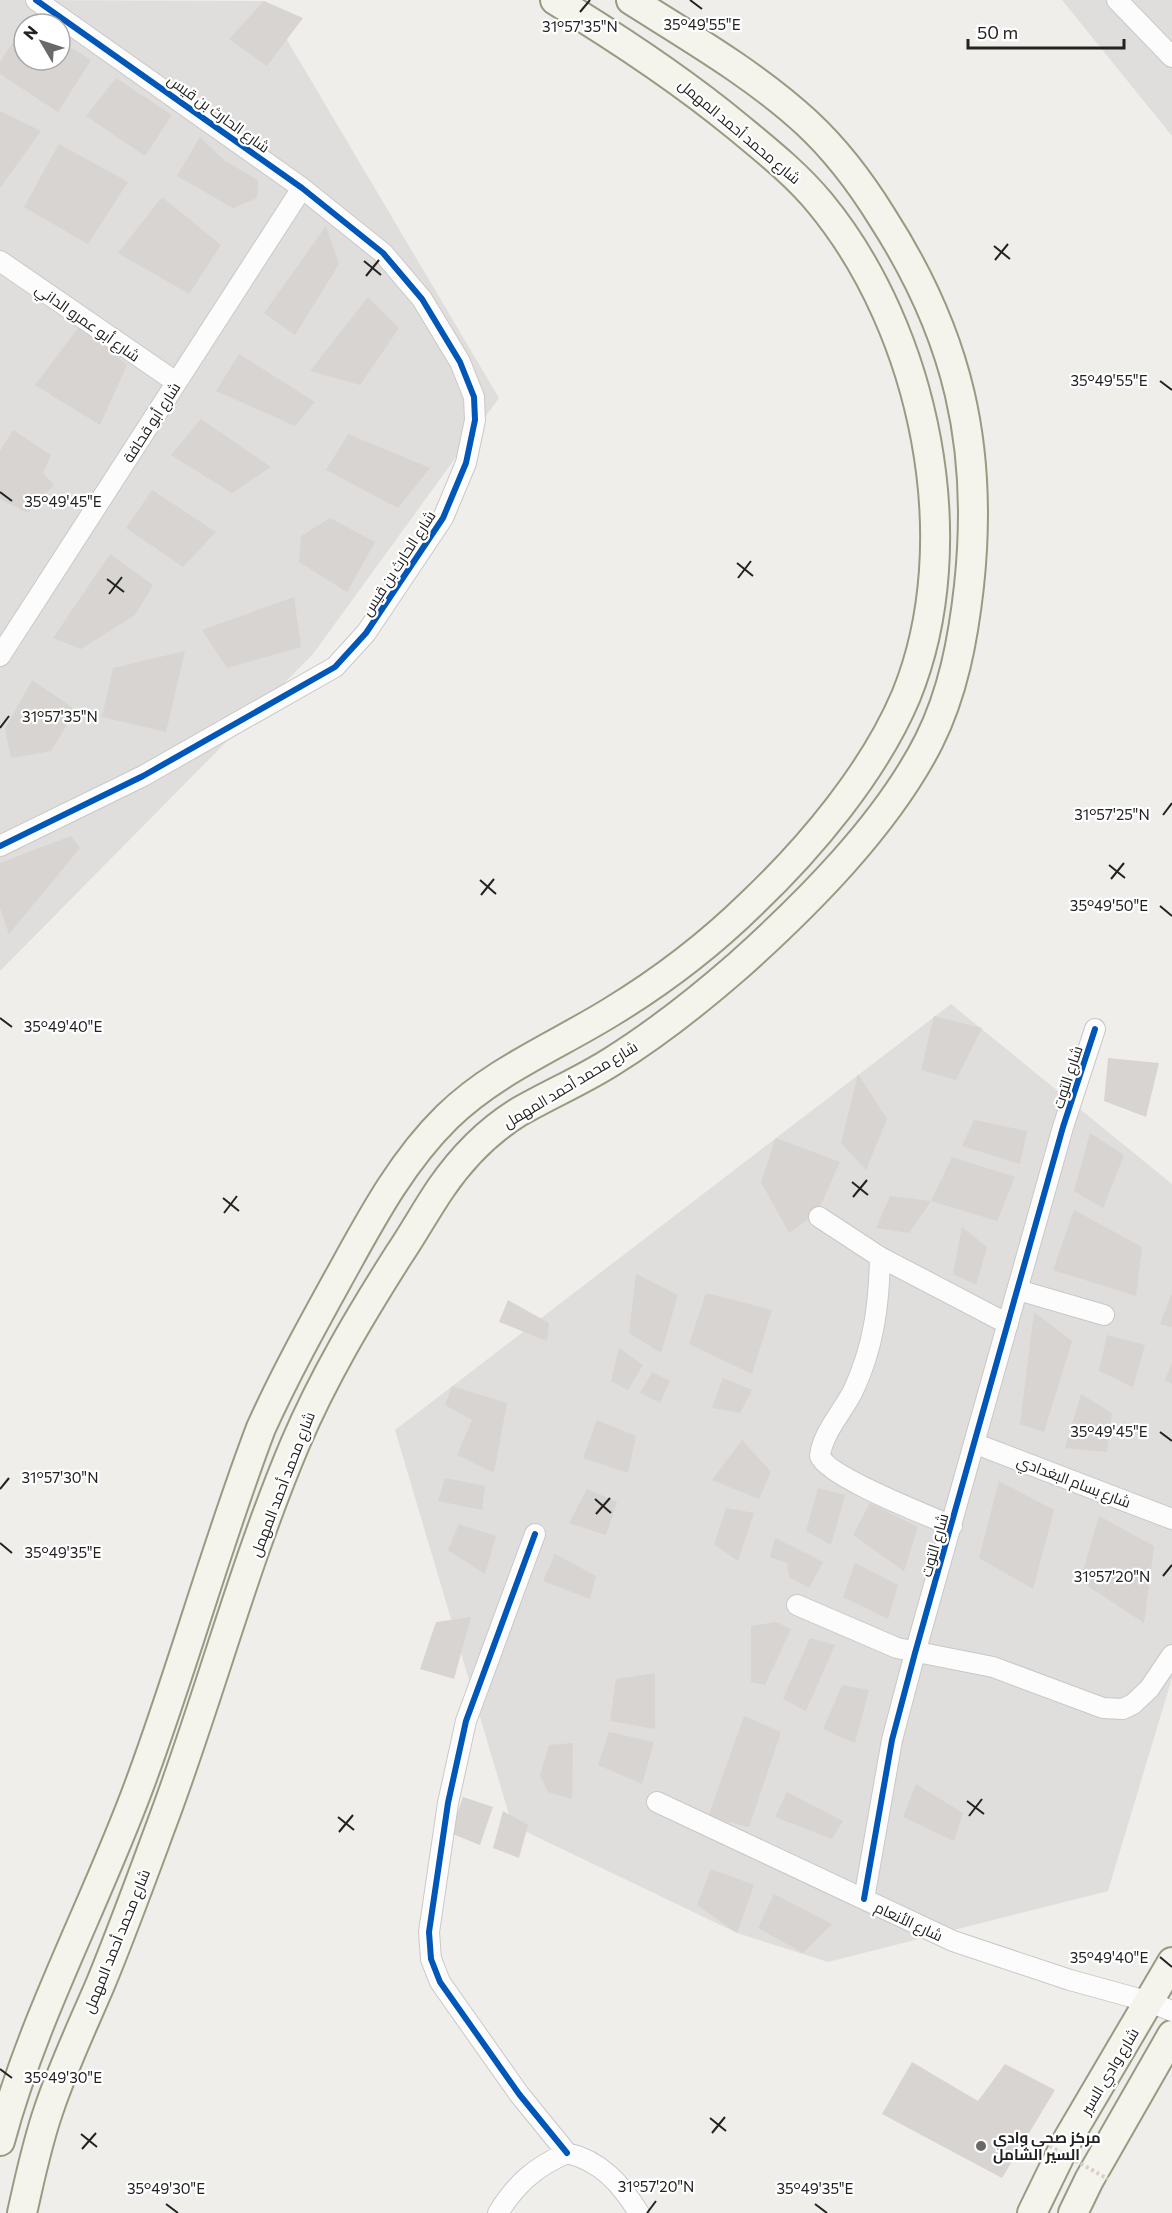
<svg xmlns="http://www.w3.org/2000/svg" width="1172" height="2213" font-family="Commissioner,Cairo,sans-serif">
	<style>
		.residential { fill: #dfdedc; fill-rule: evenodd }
		.building { fill: #d7d4d2 }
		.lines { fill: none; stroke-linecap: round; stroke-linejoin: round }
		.street-casing { stroke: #c9c8c7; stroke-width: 22 }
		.secondary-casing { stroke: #999a82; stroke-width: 32 }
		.street { stroke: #fdfcfc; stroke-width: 20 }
		.secondary { stroke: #f4f4ed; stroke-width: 28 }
		.path-bridge { stroke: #dccecd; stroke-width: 4; stroke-dasharray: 3 3; stroke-linecap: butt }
		.cycleway-casing { stroke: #fff; stroke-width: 10 }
		.cycleway { stroke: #0057b8; stroke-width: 6 }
		.ticks { fill: none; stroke: #222; stroke-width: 2 }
		.poi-dot { fill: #6a6968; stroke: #fff; stroke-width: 2 }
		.labels { text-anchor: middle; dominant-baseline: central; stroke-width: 4.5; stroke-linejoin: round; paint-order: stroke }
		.street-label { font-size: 15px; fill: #222; stroke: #fff }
		.poi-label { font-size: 15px; font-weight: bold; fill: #222; stroke: #fff; text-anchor: start }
		.ticks-label { font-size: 15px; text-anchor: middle; fill: #222; stroke: #fff; stroke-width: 4.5; stroke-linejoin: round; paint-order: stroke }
	</style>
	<rect width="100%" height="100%" fill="#f0eeeb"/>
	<path class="residential" d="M 0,0 L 264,1 L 499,398 L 313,654 L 0,971 ZM 24,24 L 60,24 L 60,60 L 24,60 Z
		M 1062,0 L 1172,0 L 1172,136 Z
		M 951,1004 L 1172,1184 L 1172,1678 L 1108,1891 L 828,1962 L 737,1933 L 512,1825 L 395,1430 Z"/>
	<path class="building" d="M 264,1 L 303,18 L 267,66 L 229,39 Z
		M 24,25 L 24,60 L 60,60 L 60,41 L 91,60 L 58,112 L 0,74 L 0,62 Z
		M 116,78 L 172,115 L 145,156 L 86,116 Z
		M 0,111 L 41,131 L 0,188 Z
		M 200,137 L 225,161 L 258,180 L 257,198 L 233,208 L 177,176 Z
		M 59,144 L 128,182 L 88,244 L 24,207 Z
		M 162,197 L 221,245 L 189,294 L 118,253 Z
		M 326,226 L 339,264 L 295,335 L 264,313 Z
		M 368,297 L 399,328 L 360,385 L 310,371 Z
		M 81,324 L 127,365 L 100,425 L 35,385 Z
		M 239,354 L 315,402 L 295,426 L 216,391 Z
		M 201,419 L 271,467 L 232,493 L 171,455 Z
		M 13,430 L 51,455 L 43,473 L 54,485 L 28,513 L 0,499 L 0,451 Z
		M 348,434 L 430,468 L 398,508 L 326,470 Z
		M 152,490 L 216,532 L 183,567 L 126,528 Z
		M 330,518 L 375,542 L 347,592 L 299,562 L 301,536 Z
		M 110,554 L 153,585 L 135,615 L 81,649 L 53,638 Z
		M 294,597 L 301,647 L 227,668 L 202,630 Z
		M 185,651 L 166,732 L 102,717 L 113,668 Z
		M 32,680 L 76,710 L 51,751 L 11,758 L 5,729 Z
		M 71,836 L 80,848 L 9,934 L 0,908 L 0,863 Z
		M 934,1016 L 982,1028 L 956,1080 L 921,1070 Z
		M 1108,1058 L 1159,1063 L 1146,1117 L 1104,1101 Z
		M 858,1074 L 887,1119 L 866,1170 L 841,1143 Z
		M 974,1120 L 1027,1131 L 1020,1164 L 962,1146 Z
		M 1090,1133 L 1124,1155 L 1103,1208 L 1074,1191 Z
		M 776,1138 L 840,1162 L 817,1213 L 789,1233 L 761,1182 Z
		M 952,1157 L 1015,1177 L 997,1221 L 931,1201 Z
		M 890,1196 L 931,1201 L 909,1233 L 876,1228 Z
		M 1074,1210 L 1142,1247 L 1136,1296 L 1053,1270 Z
		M 962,1227 L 987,1247 L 976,1285 L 953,1274 Z
		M 636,1274 L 678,1295 L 661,1353 L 629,1333 Z
		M 706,1293 L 772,1310 L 752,1374 L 689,1344 Z
		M 1172,1293 L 1172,1327 L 1160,1324 Z
		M 508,1300 L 549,1323 L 547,1341 L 499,1322 Z
		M 1034,1312 L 1072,1341 L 1044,1432 L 1020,1424 Z
		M 1107,1335 L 1145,1345 L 1133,1387 L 1099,1371 Z
		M 619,1348 L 643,1365 L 628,1390 L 611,1381 Z
		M 1172,1363 L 1172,1384 L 1165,1380 Z
		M 652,1372 L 670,1381 L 660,1403 L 640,1393 Z
		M 723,1378 L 752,1390 L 740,1413 L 712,1408 Z
		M 452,1386 L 507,1403 L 494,1473 L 457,1455 L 472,1420 L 445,1405 Z
		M 1081,1394 L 1112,1413 L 1107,1452 L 1065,1448 Z
		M 597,1420 L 636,1436 L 628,1473 L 583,1458 Z
		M 742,1440 L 771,1472 L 759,1499 L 712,1480 Z
		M 445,1478 L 485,1486 L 482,1510 L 438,1501 Z
		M 999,1481 L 1054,1510 L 1033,1589 L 979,1558 Z
		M 818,1488 L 845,1495 L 831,1545 L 806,1531 Z
		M 587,1489 L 617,1502 L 606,1535 L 569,1523 Z
		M 870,1503 L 918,1527 L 904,1571 L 853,1535 Z
		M 726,1508 L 754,1513 L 738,1561 L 714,1544 Z
		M 1099,1516 L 1154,1546 L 1144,1623 L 1080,1581 Z
		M 459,1524 L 496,1536 L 485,1574 L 448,1550 Z
		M 775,1538 L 823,1562 L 809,1588 L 789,1577 L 787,1563 L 770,1557 Z
		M 555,1554 L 596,1576 L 590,1599 L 543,1581 Z
		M 855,1563 L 898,1585 L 888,1619 L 843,1597 Z
		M 471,1617 L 454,1679 L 420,1669 L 436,1622 Z
		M 776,1622 L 791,1629 L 765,1685 L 751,1682 L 751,1626 Z
		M 810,1638 L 835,1645 L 806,1711 L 783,1699 Z
		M 655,1673 L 655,1729 L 610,1721 L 616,1679 Z
		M 842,1685 L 869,1690 L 855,1743 L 823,1729 Z
		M 744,1716 L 781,1732 L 749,1827 L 708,1817 Z
		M 609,1732 L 654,1742 L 642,1784 L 598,1765 Z
		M 573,1743 L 572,1799 L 548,1792 L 540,1775 L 549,1745 Z
		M 916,1784 L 963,1813 L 954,1841 L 903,1817 Z
		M 787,1792 L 843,1821 L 832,1839 L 775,1817 Z
		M 463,1797 L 493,1807 L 480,1845 L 450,1833 Z
		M 503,1811 L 528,1825 L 519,1858 L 493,1848 Z
		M 711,1869 L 754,1885 L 737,1933 L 697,1905 Z
		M 774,1894 L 832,1924 L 803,1953 L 758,1928 Z
		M 912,2062 L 978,2101 L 1005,2064 L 1055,2090 L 1002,2178 L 882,2114 Z"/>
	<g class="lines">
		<defs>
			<path id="street" d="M 1117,0 L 1172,57
				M 0,261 L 176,382
				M 0,656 L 302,188
				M 0,846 L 143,776 L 335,667 L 366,633 L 443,518 L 466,463 L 475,420 L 474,397 L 460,362 L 422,299 L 383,253 L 302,188 L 36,0
				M 819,1217 L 880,1257 L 1008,1324
				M 880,1257 C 879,1304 874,1347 853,1391 C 843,1411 822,1434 820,1456 C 828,1477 927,1515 952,1526
				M 1018,1290 L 1104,1315
				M 976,1444 L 1172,1519
				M 535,1534 L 466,1721 L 448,1803 L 429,1932 L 431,1959 L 440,1982 L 519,2094 L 567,2153
				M 797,1605 L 897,1648 L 993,1667 L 1103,1708 L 1123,1709 L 1133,1704 L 1149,1689 L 1172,1655
				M 657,1802 L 953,1941 L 1070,1980 L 1150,2002 L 1172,2011
				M 864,1899 L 892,1740 L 915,1653 L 1063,1127 L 1095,1029
				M 498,2213 C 516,2184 535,2167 567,2153 C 601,2161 621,2184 639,2213"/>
			<path id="secondary" d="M 0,2141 C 33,2018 95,1905 139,1786 C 183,1668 216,1546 261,1428 C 284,1377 311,1328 338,1279 C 369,1223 400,1163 447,1117 C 494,1071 556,1046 611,1012 C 662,981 708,946 751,904 C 810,848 874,772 906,696 C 969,542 925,330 820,203 C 796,174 767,151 738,127 C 680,79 619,39 555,0
				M 22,2213 C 30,2178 37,2143 49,2109 C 63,2067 82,2027 100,1985 C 122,1932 142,1877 162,1823 C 209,1698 243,1567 295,1444 C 323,1378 360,1316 398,1256 C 413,1234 426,1210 441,1188 C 461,1159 487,1132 517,1113 C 548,1095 581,1081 611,1062 C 656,1034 699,1000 739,965 C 808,903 887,824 929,741 C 953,693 963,640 969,586 C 984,446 958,335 882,217 C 861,183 836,150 807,123 C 755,75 691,38 631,0
				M 1032,2213 L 1069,2137 L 1172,1962
				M 1073,2213 L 1089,2180 L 1172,2035"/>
		</defs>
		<use href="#street" class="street-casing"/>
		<use href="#secondary" class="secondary-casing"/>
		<use href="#street" class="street"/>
		<use href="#secondary" class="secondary"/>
		<path class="path-bridge" d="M 1039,2140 L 1108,2179"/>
		<defs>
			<path id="cycleway" d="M 0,846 L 143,776 L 335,667 L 366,633 L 443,518 L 466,463 L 475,420 L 474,397 L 460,362 L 422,299 L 383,253 L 302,188 L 36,0
				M 535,1534 L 466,1721 L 448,1803 L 429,1932 L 431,1959 L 440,1982 L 519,2094 L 567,2153
				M 864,1899 L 892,1740 L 915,1653 L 1063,1127 L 1095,1029"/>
		</defs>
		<use href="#cycleway" class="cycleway-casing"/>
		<use href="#cycleway" class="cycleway"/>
	</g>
	<path class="ticks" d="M 690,0 L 702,9M 580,12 L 590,0M 994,246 L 1010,259M 995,260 L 1008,244M 364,261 L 381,275M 366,276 L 379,260M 1160,381 L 1172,390M 0,492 L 12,501M 737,563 L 753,576M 738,578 L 751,561M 107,579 L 124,592M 109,594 L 122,577M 0,728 L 9,716M 1163,815 L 1172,803M 1109,865 L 1125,878M 1111,879 L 1124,863M 480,880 L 496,894M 481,895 L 494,879M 1160,906 L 1172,916M 0,1018 L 12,1027M 852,1182 L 868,1195M 853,1197 L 867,1180M 223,1198 L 239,1211M 224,1213 L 237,1196M 1160,1432 L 1172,1441M 0,1489 L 9,1478M 595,1499 L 611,1513M 596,1514 L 610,1498M 0,1543 L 12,1553M 1163,1576 L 1172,1565M 967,1801 L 984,1814M 969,1816 L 982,1799M 338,1817 L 354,1830M 339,1832 L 353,1815M 1160,1957 L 1172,1967M 0,2069 L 12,2078M 710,2118 L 726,2131M 712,2133 L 725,2117M 81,2134 L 97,2147M 82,2149 L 96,2133M 166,2204 L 178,2213M 815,2204 L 827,2213M 647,2213 L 656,2201"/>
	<circle class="poi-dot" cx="981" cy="2146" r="6"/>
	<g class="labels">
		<g class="street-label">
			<text transform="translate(219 113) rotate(36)">شارع الحارث بن قيس</text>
			<text transform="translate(740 131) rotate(40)">شارع محمد أحمد المهمل</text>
			<text transform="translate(88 322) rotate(35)">شارع أبو عمرو الداني</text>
			<text transform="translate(151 422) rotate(-57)">شارع أبو قحافة</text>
			<text transform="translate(398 563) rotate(-57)">شارع الحارث بن قيس</text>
			<text transform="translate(1067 1077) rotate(-72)">شارع التوت</text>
			<text transform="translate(570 1084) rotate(-31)">شارع محمد أحمد المهمل</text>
			<text transform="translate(1074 1481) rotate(21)">شارع بسام البغدادي</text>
			<text transform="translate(282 1484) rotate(-69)">شارع محمد أحمد المهمل</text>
			<text transform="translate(934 1545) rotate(-74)">شارع التوت</text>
			<text transform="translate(909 1921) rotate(25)">شارع الأنعام</text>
			<text transform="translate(116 1941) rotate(-68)">شارع محمد أحمد المهمل</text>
			<text transform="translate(1109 2071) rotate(-59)">شارع وادي السير</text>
		</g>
		<g class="poi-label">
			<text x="993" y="2137">مركز صحي وادي<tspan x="993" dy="17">السير الشامل</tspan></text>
		</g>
	</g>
	<g class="ticks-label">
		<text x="702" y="30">35°49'55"E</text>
		<text x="580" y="32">31°57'35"N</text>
		<text x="1109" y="386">35°49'55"E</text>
		<text x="63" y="507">35°49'45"E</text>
		<text x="60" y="722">31°57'35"N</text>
		<text x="1112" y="820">31°57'25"N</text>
		<text x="1109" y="911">35°49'50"E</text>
		<text x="63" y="1032">35°49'40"E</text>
		<text x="1109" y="1437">35°49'45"E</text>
		<text x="60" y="1483">31°57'30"N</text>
		<text x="63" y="1558">35°49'35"E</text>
		<text x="1112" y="1582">31°57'20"N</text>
		<text x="1109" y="1963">35°49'40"E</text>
		<text x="63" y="2083">35°49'30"E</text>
		<text x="656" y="2192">31°57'20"N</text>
		<text x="166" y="2194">35°49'30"E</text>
		<text x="815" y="2194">35°49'35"E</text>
	</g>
	<g transform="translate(42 42) rotate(309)"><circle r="28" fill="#ffffff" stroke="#a7a7a7" stroke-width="1.5"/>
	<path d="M0-4.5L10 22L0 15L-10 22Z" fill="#6a6968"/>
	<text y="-9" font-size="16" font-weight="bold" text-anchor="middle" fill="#222222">N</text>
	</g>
	<path d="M968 39v9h156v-9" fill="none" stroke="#222222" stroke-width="3"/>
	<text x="977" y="39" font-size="18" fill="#222222" stroke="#ffffff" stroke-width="4.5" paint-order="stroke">50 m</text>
</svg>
